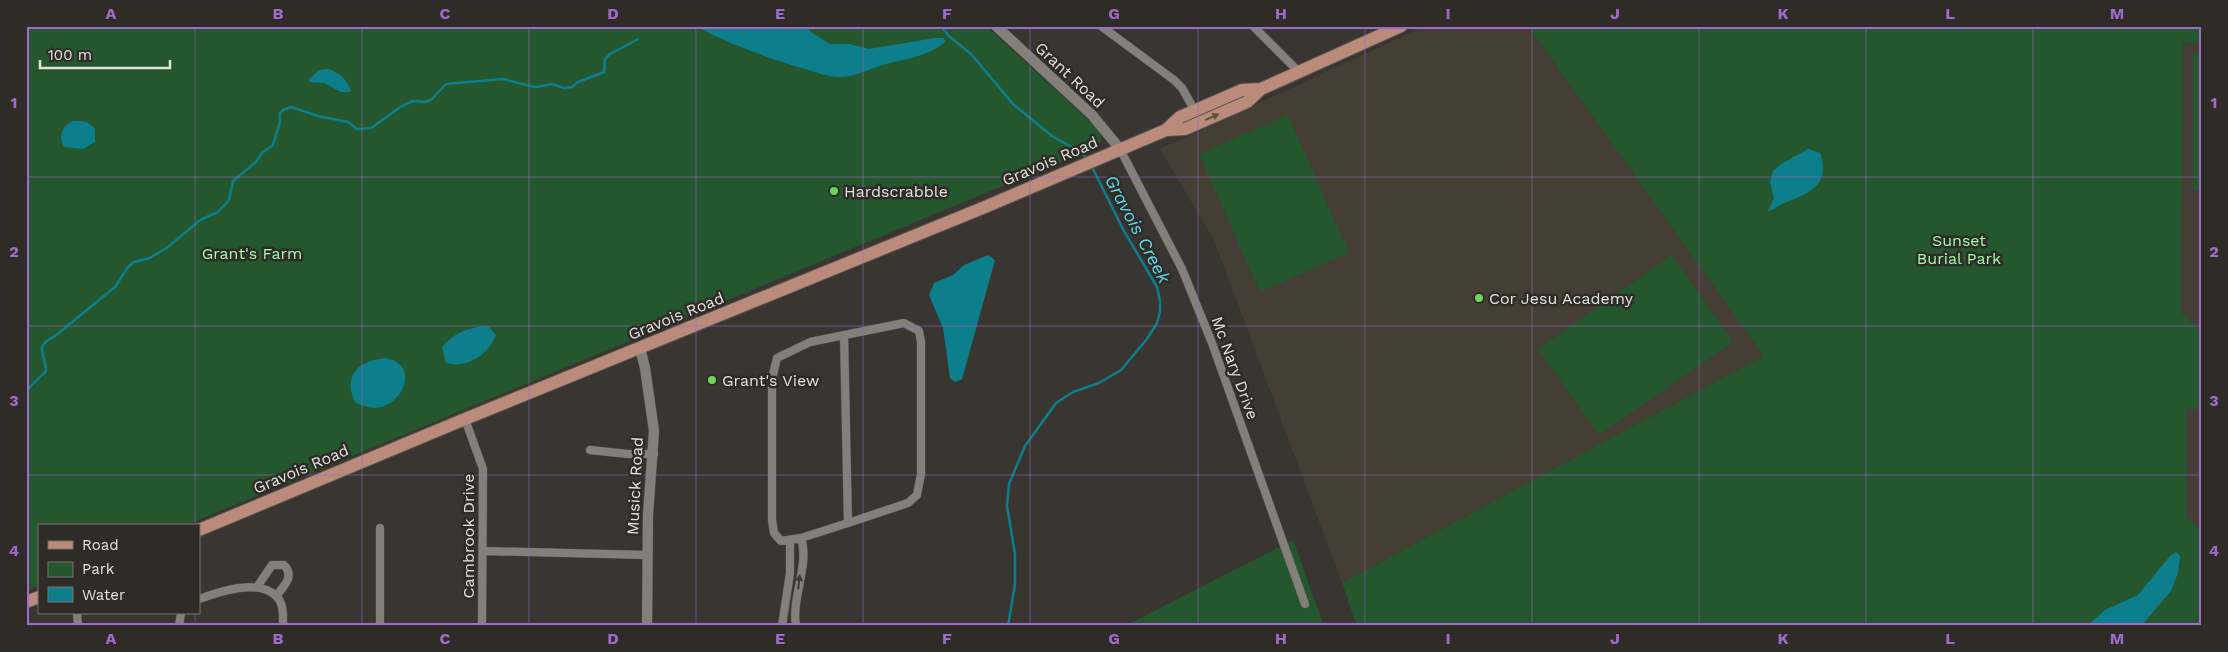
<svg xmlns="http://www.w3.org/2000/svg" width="2228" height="652" font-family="'Work Sans',sans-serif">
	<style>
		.built { fill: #443e34 }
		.green { fill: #24572d }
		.water { fill: #0d7e8c }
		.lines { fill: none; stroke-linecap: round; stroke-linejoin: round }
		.stream { stroke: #0d7e8c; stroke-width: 2.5 }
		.minor-casing { stroke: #575450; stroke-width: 9 }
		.tertiary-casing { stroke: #575450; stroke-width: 11 }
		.primary-casing { stroke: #575450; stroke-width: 14 }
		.minor { stroke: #83807a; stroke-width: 8 }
		.tertiary { stroke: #83807a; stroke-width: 10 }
		.primary { stroke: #ba8b7b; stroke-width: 12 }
		.oneway { fill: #604d44 }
		.oneway2 { fill: #403d38 }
		.grid { fill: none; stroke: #9f6bca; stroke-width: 1; stroke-opacity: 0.55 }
		.poi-dot { fill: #71d35e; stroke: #2f2c27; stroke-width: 2 }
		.labels { text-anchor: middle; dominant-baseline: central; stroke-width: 5; stroke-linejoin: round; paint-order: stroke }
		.street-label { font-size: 16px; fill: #e3e1df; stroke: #2f2c27 }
		.poi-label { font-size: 16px; fill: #e3e1df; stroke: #2f2c27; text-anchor: start }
		.park-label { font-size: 16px; fill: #9efdab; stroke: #2f2c27 }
		.water-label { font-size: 18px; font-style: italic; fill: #59daed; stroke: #2f2c27 }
		.neatline { fill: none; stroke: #9f6bca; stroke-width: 2 }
		.grid-label { font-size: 16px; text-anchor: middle; font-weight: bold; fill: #9f6bca }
	</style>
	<rect width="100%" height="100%" fill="#393631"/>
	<path class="built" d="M 1425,26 L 1528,26 L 1765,356 L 1342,583 L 1214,240 L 1160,149 Z
		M 2183,43 L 2202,43 L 2202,333 L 2181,312 Z
		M 2186,408 L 2202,409 L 2202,531 L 2186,516 Z"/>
	<path class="green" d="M 26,26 L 986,26 L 1097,128 L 1100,132 L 1101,140 L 1096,147 L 184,526 L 39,526 L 39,586 L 26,591 Z
		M 1528,26 L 2202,26 L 2202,43 L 2183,43 L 2181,312 L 2202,333 L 2202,409 L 2186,409 L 2186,516 L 2202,531 L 2202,626 L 1357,626 L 1342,583 L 1764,356 Z
		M 2193,53 L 2202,53 L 2202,190 L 2193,190 Z
		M 1288,115 L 1349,253 L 1260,292 L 1199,154 Z
		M 1672,255 L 1733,342 L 1599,435 L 1538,349 Z
		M 1293,540 L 1324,626 L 1125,626 Z"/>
	<path class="water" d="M 695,26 L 807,26 L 811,32 L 830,44 L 850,44 L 869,49 L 935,38 L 943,38 L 946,41 C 933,54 908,59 890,63 C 872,67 857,77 839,77 C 829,77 818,73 809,70 C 769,59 732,45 695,26 Z
		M 327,69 C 338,71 348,80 351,91 C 339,96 333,85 323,83 C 318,82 314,83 310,82 L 309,79 L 319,70 Z
		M 73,121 C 83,120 88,121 95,129 L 95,142 L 83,149 L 64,147 C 58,137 62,125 73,121 Z
		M 1808,149 L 1820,153 C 1832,186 1807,194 1782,204 C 1777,206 1774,210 1768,211 L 1774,198 L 1770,182 L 1773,171 L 1781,164 Z
		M 988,255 L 995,260 L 966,365 L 962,379 L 955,382 L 950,378 L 943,328 L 929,295 L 934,283 L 953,275 L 964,265 Z
		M 488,326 L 496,335 C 488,355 467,369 446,363 L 442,347 C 455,332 469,327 488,326 Z
		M 385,358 C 421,364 404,406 375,408 C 369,408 362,405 356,403 C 347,389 349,370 366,363 C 372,360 379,359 385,358 Z
		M 2176,552 L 2180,556 L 2178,573 L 2171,591 L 2141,626 L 2087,626 L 2105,610 L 2138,595 L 2170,556 Z"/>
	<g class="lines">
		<path class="stream" d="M 941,26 L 949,36 L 972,55 L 1013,104 L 1052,136 L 1077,150 L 1087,158
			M 26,391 L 46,371 C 46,354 32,347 55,336 L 115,287 L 128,267 L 134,262 L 150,258 L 168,247 L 200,220 L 218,212 L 229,200 L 233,181 L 256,162 L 262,153 L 273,145 L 280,122 L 280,113 L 283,110 L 291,107 L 318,116 L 348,122 L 357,129 L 371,128 L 402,106 L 413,101 L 425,102 L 431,100 L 446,84 L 503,79 L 526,85 L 536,87 L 552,84 L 564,88 L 572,87 L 578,82 L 604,72 L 605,59 L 610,54 L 638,39
			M 1008,626 L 1015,584 L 1015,554 L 1007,506 L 1009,484 L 1025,446 L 1056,403 L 1073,392 L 1099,383 L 1121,370 L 1147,339 L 1157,323 L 1160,312 L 1160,301 L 1157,287 L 1124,231 L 1092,167"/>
		<defs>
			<path id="minor" d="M 1101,26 L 1174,80 L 1182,88 L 1195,111
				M 1253,26 L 1299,72
				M 1120,149 L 1182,269 L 1212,343 L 1305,604
				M 904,323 L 919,331 L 921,342 L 921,474 L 917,495 L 908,503 L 848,523 L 801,538 L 781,541 L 774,533 L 772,520 L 772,379 L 777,358 L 810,342 Z
				M 844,335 L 848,523
				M 465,419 L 483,469 L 482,626
				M 590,450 L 628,454 L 654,454
				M 483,551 L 647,555
				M 257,587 L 272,565 L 284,565 C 295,576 284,586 276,596
				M 199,599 C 219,592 258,578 276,596 C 284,603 283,616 283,626
				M 77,613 L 78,626
				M 179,626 L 181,613
				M 380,626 L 380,528
				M 782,626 L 790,573 L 790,540
				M 796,626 C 791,598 810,564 801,538"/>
			<path id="tertiary" d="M 996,26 L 1092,115 L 1120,149
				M 640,348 L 645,368 L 654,431 L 648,515 L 647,626"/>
			<path id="primary" d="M 1166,130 L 1180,117 L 1242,90 L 1261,89 L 1401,26
				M 199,530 L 465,419 L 985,207 L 1166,130 L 1185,129 L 1247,102 L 1261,89
				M 26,602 L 39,597"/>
		</defs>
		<use href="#minor" class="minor-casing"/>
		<use href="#tertiary" class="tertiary-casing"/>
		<use href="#primary" class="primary-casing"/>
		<use href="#minor" class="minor"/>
		<use href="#tertiary" class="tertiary"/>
		<use href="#primary" class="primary"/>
	</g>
	<defs><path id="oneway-solid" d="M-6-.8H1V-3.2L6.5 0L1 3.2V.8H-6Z" transform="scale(1.25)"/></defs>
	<use class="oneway" href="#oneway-solid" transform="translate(1212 117) rotate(-24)"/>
	<use class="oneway2" href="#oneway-solid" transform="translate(799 582) rotate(-83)"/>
	<path class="grid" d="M 195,26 L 195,526M 362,26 L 362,626M 529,26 L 529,626M 696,26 L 696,626M 863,26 L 863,626M 1030,26 L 1030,626M 1198,26 L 1198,626M 1365,26 L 1365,626M 1532,26 L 1532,626M 1699,26 L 1699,626M 1866,26 L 1866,626M 2033,26 L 2033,626M 26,177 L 2202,177M 26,326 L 2202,326M 26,475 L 2202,475M 195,613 L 195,626"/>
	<g class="poi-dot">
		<circle cx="834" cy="191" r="5"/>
		<circle cx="1479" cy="298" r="5"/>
		<circle cx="712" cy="380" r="5"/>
	</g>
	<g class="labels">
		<g class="street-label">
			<text transform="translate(1070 75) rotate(43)">Grant Road</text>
			<text transform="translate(1050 161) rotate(-23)">Gravois Road</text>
			<text transform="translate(676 316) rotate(-22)">Gravois Road</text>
			<text transform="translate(1235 368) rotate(70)">Mc Nary Drive</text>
			<text transform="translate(301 469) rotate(-23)">Gravois Road</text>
			<text transform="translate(635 486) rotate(-87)">Musick Road</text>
			<text transform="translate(468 536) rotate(-90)">Cambrook Drive</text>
		</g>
		<g class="poi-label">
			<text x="844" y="191">Hardscrabble</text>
			<text x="1489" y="298">Cor Jesu Academy</text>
			<text x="722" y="380">Grant's View</text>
		</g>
		<g class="park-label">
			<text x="1959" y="240">Sunset<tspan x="1959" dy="18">Burial Park</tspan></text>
			<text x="252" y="253">Grant's Farm</text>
		</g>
		<g class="water-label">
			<text transform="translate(1138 229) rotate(62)">Gravois Creek</text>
		</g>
	</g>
	<rect width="2228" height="652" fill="none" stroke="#2f2c27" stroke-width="55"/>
	<rect x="38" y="524" width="162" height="90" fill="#2f2c27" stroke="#777471"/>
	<rect x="48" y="541" width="25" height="8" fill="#ba8b7b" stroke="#777471"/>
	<text x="82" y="550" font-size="15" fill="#e3e1df">Road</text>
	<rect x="48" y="562" width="25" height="15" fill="#24572d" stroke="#777471"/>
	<text x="82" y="574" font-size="15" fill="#e3e1df">Park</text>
	<rect x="48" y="587" width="25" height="15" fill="#0d7e8c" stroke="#777471"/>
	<text x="82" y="600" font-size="15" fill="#e3e1df">Water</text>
	<path d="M40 60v8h130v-8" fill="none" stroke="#e3e1df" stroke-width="2.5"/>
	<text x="48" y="60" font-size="15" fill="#e3e1df" stroke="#2f2c27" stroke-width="4" paint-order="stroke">100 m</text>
	<rect x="28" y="28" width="2172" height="596" class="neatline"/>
	<g class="grid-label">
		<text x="111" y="19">A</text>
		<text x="278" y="19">B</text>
		<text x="445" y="19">C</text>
		<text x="613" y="19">D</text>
		<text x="780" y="19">E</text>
		<text x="947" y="19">F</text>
		<text x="1114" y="19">G</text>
		<text x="1281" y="19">H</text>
		<text x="1448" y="19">I</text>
		<text x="1615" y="19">J</text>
		<text x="1783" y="19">K</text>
		<text x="1950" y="19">L</text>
		<text x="2117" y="19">M</text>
		<text x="14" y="108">1</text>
		<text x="2214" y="108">1</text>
		<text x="14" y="257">2</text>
		<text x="2214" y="257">2</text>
		<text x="14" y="406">3</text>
		<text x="2214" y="406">3</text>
		<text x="14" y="556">4</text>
		<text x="2214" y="556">4</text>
		<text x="111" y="644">A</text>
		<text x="278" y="644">B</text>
		<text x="445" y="644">C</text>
		<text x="613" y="644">D</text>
		<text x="780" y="644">E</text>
		<text x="947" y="644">F</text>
		<text x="1114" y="644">G</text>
		<text x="1281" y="644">H</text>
		<text x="1448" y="644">I</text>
		<text x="1615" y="644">J</text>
		<text x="1783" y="644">K</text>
		<text x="1950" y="644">L</text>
		<text x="2117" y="644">M</text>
	</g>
</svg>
